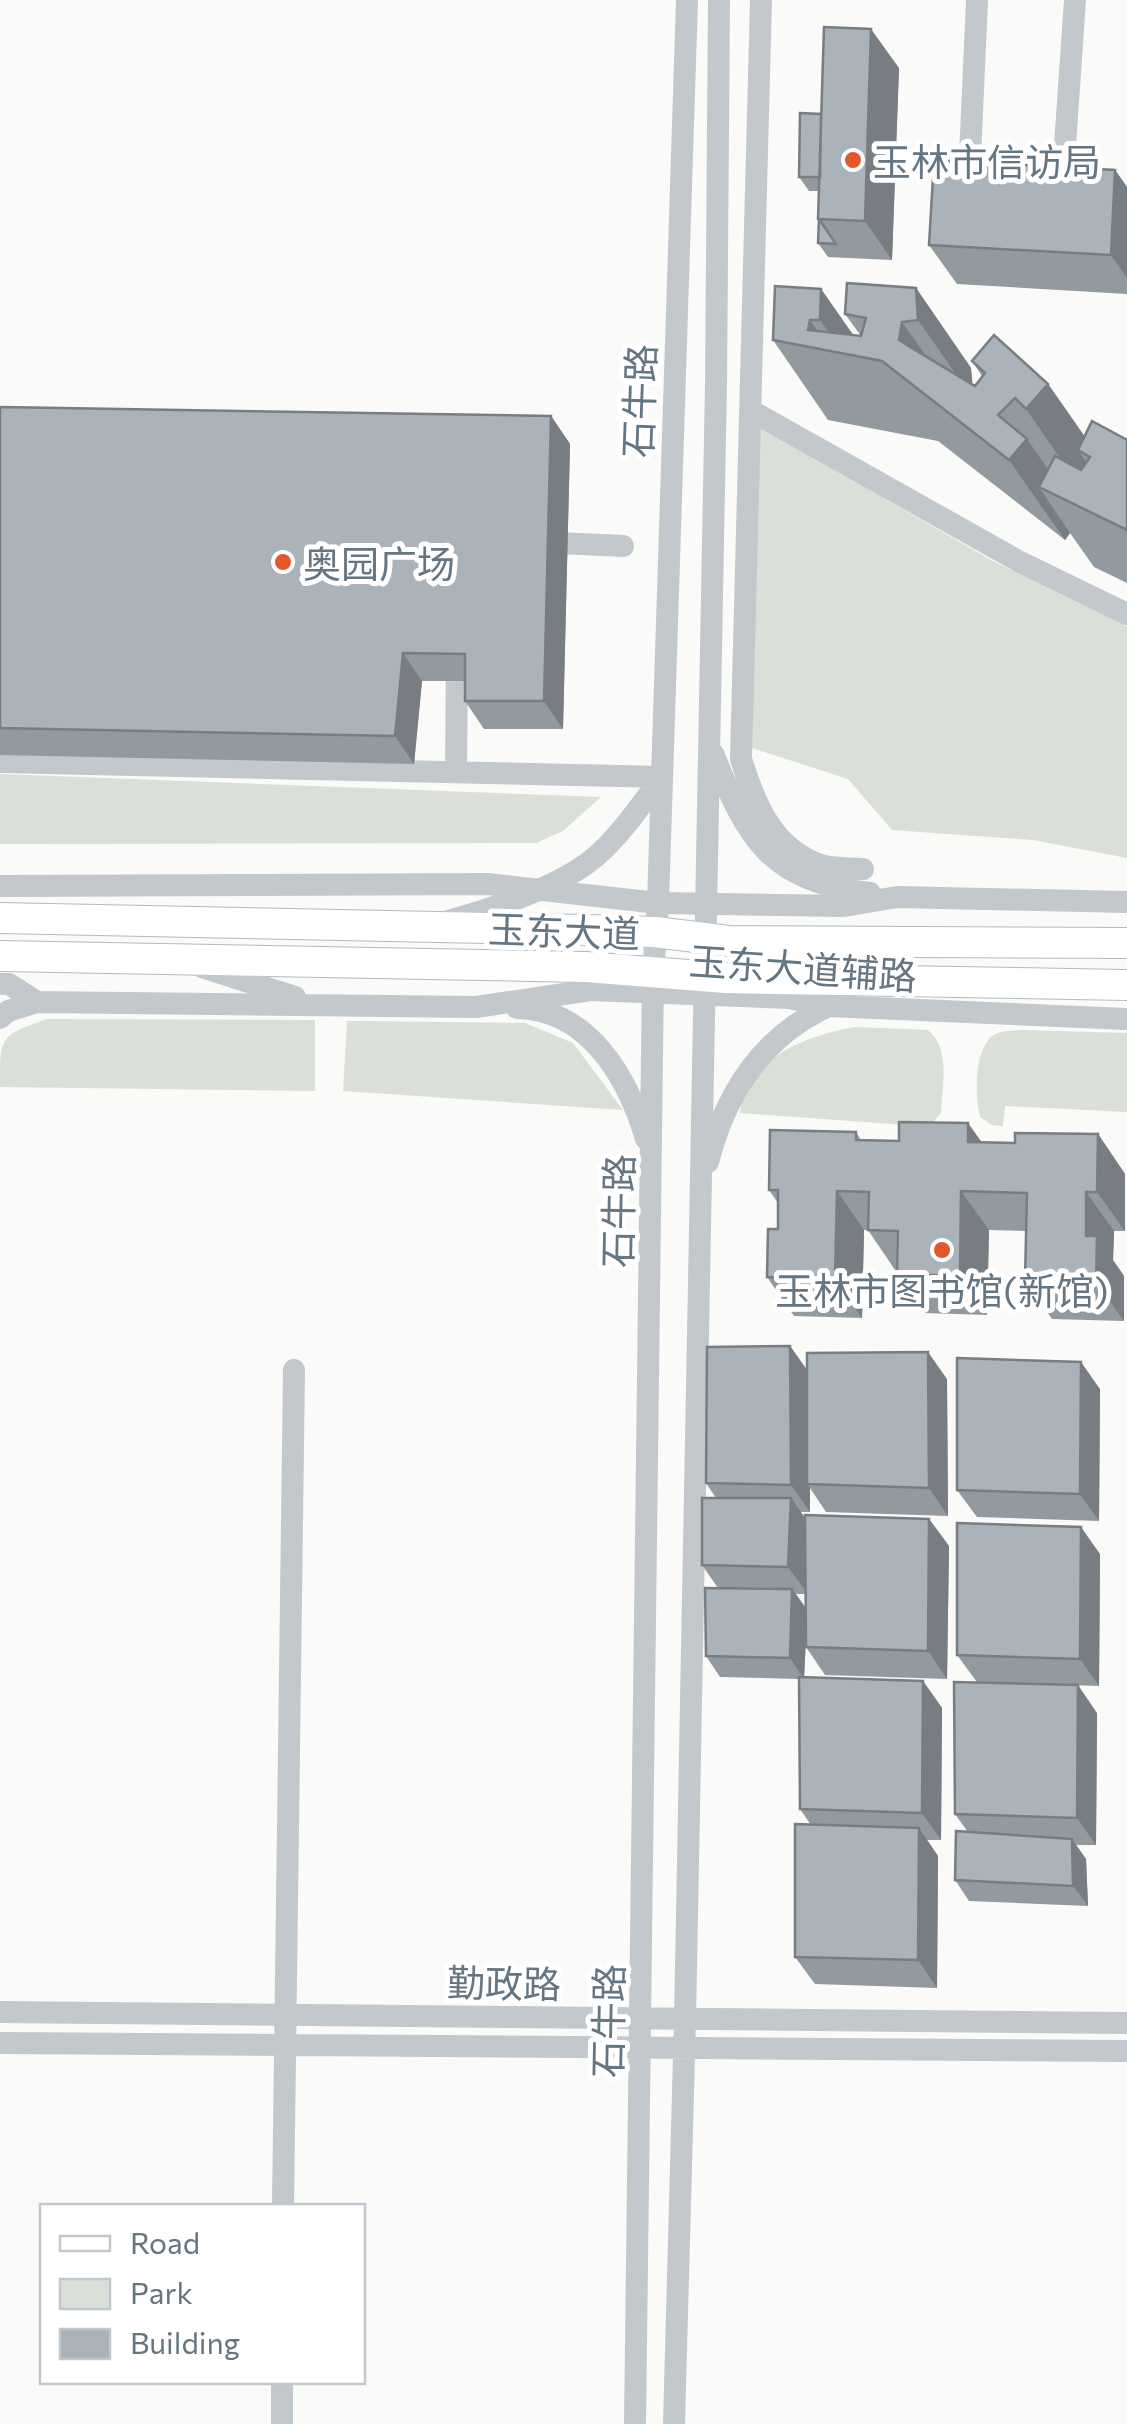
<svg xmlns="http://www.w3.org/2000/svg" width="1127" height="2424" font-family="Commissioner,'Noto Sans SC',sans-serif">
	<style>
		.green { fill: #dadfd7 }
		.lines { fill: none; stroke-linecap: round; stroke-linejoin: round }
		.major-casing { stroke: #b5babe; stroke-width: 32 }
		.minor { stroke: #c3c8cc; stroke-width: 22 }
		.major { stroke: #fff; stroke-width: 30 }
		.wall { fill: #929a9f; fill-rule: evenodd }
		.shaded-wall { fill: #777d82 }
		.building { fill: #aab3b9; stroke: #777d82; stroke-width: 2.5 }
		.poi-dot { fill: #e4572e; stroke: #fff; stroke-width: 4 }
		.labels { text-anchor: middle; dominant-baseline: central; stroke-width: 10; stroke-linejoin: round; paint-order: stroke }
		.poi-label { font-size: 38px; fill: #657683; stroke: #fff; text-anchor: start }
		.street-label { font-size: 38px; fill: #657683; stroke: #fff }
	</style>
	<rect width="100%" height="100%" fill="#fafaf8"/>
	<path class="green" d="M 757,425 L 993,561 L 1127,626 L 1127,858 L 1033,840 L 892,830 L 848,779 L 752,748 Z
		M 0,774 L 601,797 L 563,831 L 536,843 L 0,844 Z
		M 47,1019 L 315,1020 L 315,1091 L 0,1087 C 0,1035 0,1036 47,1019 Z
		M 347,1021 L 525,1023 L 573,1043 L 623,1110 L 343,1091 Z
		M 855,1027 L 928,1030 C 951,1049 942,1086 941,1113 L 933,1122 L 919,1126 L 740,1113 C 744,1058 809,1035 855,1027 Z
		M 1021,1030 L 1127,1033 L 1127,1112 L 1005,1106 L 1003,1126 L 992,1125 L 980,1117 C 975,1096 974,1055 990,1038 C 999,1030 1010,1031 1021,1030 Z"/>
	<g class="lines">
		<defs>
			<path id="major" d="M 0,918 L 587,930 L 655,932 L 728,941 L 1127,943
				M 0,956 L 586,967 L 726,978 L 1127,985"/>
		</defs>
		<use href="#major" class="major-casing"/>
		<path class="minor" d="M 761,0 L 741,759 C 755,805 774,851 824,866 C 836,869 851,868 863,869
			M 977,0 L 969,180 L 979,181
			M 1062,189 L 1075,0
			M 750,410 L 1020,562 L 1127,614
			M 537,542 L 623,546
			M 713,753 C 748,842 771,881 870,893
			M 0,762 L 662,777
			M 456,772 L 457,651
			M 0,886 L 488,884 L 658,903 L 844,906 L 897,897 L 1127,902
			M 448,921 C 495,908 568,885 603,850 C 625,829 643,802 662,777
			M 202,967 L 295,997
			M 0,984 L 9,984 L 37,1002 L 476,1007 L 591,990 L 789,998 L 828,1006 L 1127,1019
			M 517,1008 C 589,1009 628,1078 646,1139
			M 0,1018 L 8,1011 L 37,1002
			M 708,1162 C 726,1092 763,1035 831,1005
			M 0,2012 L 1127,2023
			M 0,2043 L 1127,2051
			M 283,2206 L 294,1370
			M 282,2424 L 282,2382
			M 635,2424 L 653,974 L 658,903 L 687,0
			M 674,2424 L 685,2019 L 716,385 L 719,0"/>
		<use href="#major" class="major"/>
	</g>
	<path class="wall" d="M 899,68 L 892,260 L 828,257 L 818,243 L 819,191 L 809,191 L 799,177 L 821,114 Z
		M 1115,170 L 1127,187 L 1127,294 L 957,284 L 929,245 Z
		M 916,288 L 971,368 L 972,384 L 975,386 L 982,376 L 972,361 L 1048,384 L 1085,437 L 1127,440 L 1127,583 L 1094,567 L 1070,533 L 1065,540 L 938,441 L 828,420 L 773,340 L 821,289 L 853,335 L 861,336 L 845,314 Z
		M 0,407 L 551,416 L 570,444 L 563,729 L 484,729 L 465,701 L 465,681 L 422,681 L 414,764 L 0,755 Z
		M 856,1132 L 861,1140 L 1015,1143 L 1098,1134 L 1125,1174 L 1125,1231 L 1114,1231 L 1113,1260 L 1124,1276 L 1124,1321 L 1052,1319 L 1025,1280 L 1026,1231 L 989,1230 L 987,1315 L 924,1313 L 897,1274 L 897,1270 L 895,1270 L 868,1230 L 864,1230 L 862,1318 L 794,1316 L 767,1277 L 778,1229 L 778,1203 L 769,1190 Z
		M 790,1346 L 807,1370 L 947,1379 L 948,1516 L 826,1512 L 810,1488 L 810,1512 L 800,1512 L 805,1519 L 929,1519 L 949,1546 L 947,1679 L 825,1675 L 806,1647 L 806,1640 L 804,1677 L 923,1681 L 942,1708 L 941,1840 L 927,1840 L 938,1856 L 937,1988 L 815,1984 L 795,1957 L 811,1825 L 800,1809 L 799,1679 L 720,1677 L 706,1656 L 718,1588 L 702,1565 L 716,1498 L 706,1483 ZM 796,1594 L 806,1594 L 806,1608 Z
		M 1100,1389 L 1099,1521 L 977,1517 L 957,1490 Z
		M 1100,1554 L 1099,1686 L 977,1682 L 957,1655 Z
		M 1097,1713 L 1096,1845 L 1076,1845 L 1086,1859 L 1088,1906 L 969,1901 L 955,1880 L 968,1832 L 955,1814 Z"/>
	<path class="shaded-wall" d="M 871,29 L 899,68 L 892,260 L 865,221 Z
		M 1115,170 L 1127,187 L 1127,278 L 1111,255 Z
		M 916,288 L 971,368 L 974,400 L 918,320 Z
		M 821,289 L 870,359 L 843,354 L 820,320 Z
		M 810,320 L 832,352 L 808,330 Z
		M 902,322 L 958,401 L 899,340 Z
		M 1048,384 L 1104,464 L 1078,450 L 1095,474 L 1081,488 L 1026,409 Z
		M 551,416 L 570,444 L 563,729 L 544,701 Z
		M 1027,439 L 1072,504 L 1039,487 L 1070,533 L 1065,540 L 1009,460 Z
		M 403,653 L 422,681 L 414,764 L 395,736 Z
		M 968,1123 L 996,1162 L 968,1142 Z
		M 1098,1134 L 1125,1174 L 1125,1231 L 1097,1192 Z
		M 837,1191 L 864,1230 L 862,1318 L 835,1279 Z
		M 961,1191 L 989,1230 L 987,1315 L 960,1276 Z
		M 1086,1192 L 1114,1231 L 1113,1260 L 1124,1276 L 1124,1321 L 1096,1282 L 1086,1236 Z
		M 790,1346 L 809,1373 L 807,1484 L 810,1488 L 810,1512 L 791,1485 Z
		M 928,1352 L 947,1379 L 948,1516 L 929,1488 Z
		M 1081,1362 L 1100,1389 L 1099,1521 L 1080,1494 Z
		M 791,1498 L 810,1525 L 808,1594 L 788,1567 Z
		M 929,1519 L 949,1546 L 947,1679 L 928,1651 Z
		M 1081,1527 L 1100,1554 L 1099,1686 L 1080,1659 Z
		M 792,1589 L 807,1610 L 804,1679 L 790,1658 Z
		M 923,1681 L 942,1708 L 941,1840 L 922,1813 Z
		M 1078,1685 L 1097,1713 L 1096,1845 L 1077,1818 Z
		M 919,1828 L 938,1856 L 937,1988 L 918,1960 Z
		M 1072,1839 L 1086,1859 L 1088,1906 L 1073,1886 Z"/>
	<path class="building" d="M 824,27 L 871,29 L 865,221 L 818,219 Z
		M 800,113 L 821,114 L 820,177 L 799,177 Z
		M 934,160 L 1115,170 L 1111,255 L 929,245 Z
		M 819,219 L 836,244 L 818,243 Z
		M 847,283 L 916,288 L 918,320 L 902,322 L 899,340 L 975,386 L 985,373 L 972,361 L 994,335 L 1048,384 L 1026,409 L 1015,398 L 998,415 L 1027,439 L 1009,460 L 882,361 L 773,340 L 775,286 L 821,289 L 820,320 L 810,320 L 808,330 L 861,336 L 866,318 L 845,314 Z
		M 0,407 L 551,416 L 544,701 L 465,701 L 465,654 L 403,653 L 395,736 L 0,728 Z
		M 1092,421 L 1127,440 L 1127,530 L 1039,487 L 1055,456 L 1081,470 L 1090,457 L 1078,450 Z
		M 899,1122 L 968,1123 L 968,1142 L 1015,1143 L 1015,1133 L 1098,1134 L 1097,1192 L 1086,1192 L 1086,1236 L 1097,1236 L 1096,1282 L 1025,1280 L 1027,1193 L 961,1191 L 960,1276 L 897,1274 L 898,1231 L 868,1230 L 869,1192 L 837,1191 L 835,1279 L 767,1277 L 768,1229 L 778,1229 L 778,1190 L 769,1190 L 770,1130 L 856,1132 L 856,1140 L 899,1141 Z
		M 790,1346 L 791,1485 L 706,1483 L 707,1347 Z
		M 928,1352 L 929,1488 L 807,1484 L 807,1353 Z
		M 957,1358 L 1081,1362 L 1080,1494 L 957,1490 Z
		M 702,1498 L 791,1498 L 788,1567 L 702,1565 Z
		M 805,1515 L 929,1519 L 928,1651 L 806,1647 Z
		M 957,1523 L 1081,1527 L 1080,1659 L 957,1655 Z
		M 705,1588 L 792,1589 L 790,1658 L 706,1656 Z
		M 799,1677 L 923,1681 L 922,1813 L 800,1809 Z
		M 954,1682 L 1078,1685 L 1077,1818 L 955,1814 Z
		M 795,1824 L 919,1828 L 918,1960 L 795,1957 Z
		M 956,1831 L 1072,1839 L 1073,1886 L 955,1880 Z"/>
	<g class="poi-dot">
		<circle cx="853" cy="160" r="10"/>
		<circle cx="283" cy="562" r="10"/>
		<circle cx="942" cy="1250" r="10"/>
	</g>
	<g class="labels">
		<g class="poi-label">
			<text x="873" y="160">玉林市信访局</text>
			<text x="303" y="562">奥园广场</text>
			<text x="942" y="1289" text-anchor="middle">玉林市图书馆(新馆)</text>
		</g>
		<g class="street-label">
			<text transform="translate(638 401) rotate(-88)">石牛路</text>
			<text transform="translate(564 930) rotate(2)">玉东大道</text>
			<text transform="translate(803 967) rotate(4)">玉东大道辅路</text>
			<text transform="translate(617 1211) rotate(-89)">石牛路</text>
			<text transform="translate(504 1982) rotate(1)">勤政路</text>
			<text transform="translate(607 2021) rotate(-89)">石牛路</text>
		</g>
	</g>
	<rect x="40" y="2204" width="325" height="180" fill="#ffffff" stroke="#c1c8cd" stroke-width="2.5"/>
	<rect x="60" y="2236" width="50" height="15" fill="#ffffff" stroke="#c1c8cd" stroke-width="2.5"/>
	<text x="130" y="2254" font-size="30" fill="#657683">Road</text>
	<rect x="60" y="2279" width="50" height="30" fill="#dadfd7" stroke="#c1c8cd" stroke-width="2.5"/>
	<text x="130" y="2304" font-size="30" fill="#657683">Park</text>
	<rect x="60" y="2329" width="50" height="30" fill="#aab3b9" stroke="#c1c8cd" stroke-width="2.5"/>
	<text x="130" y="2354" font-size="30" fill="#657683">Building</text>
</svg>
